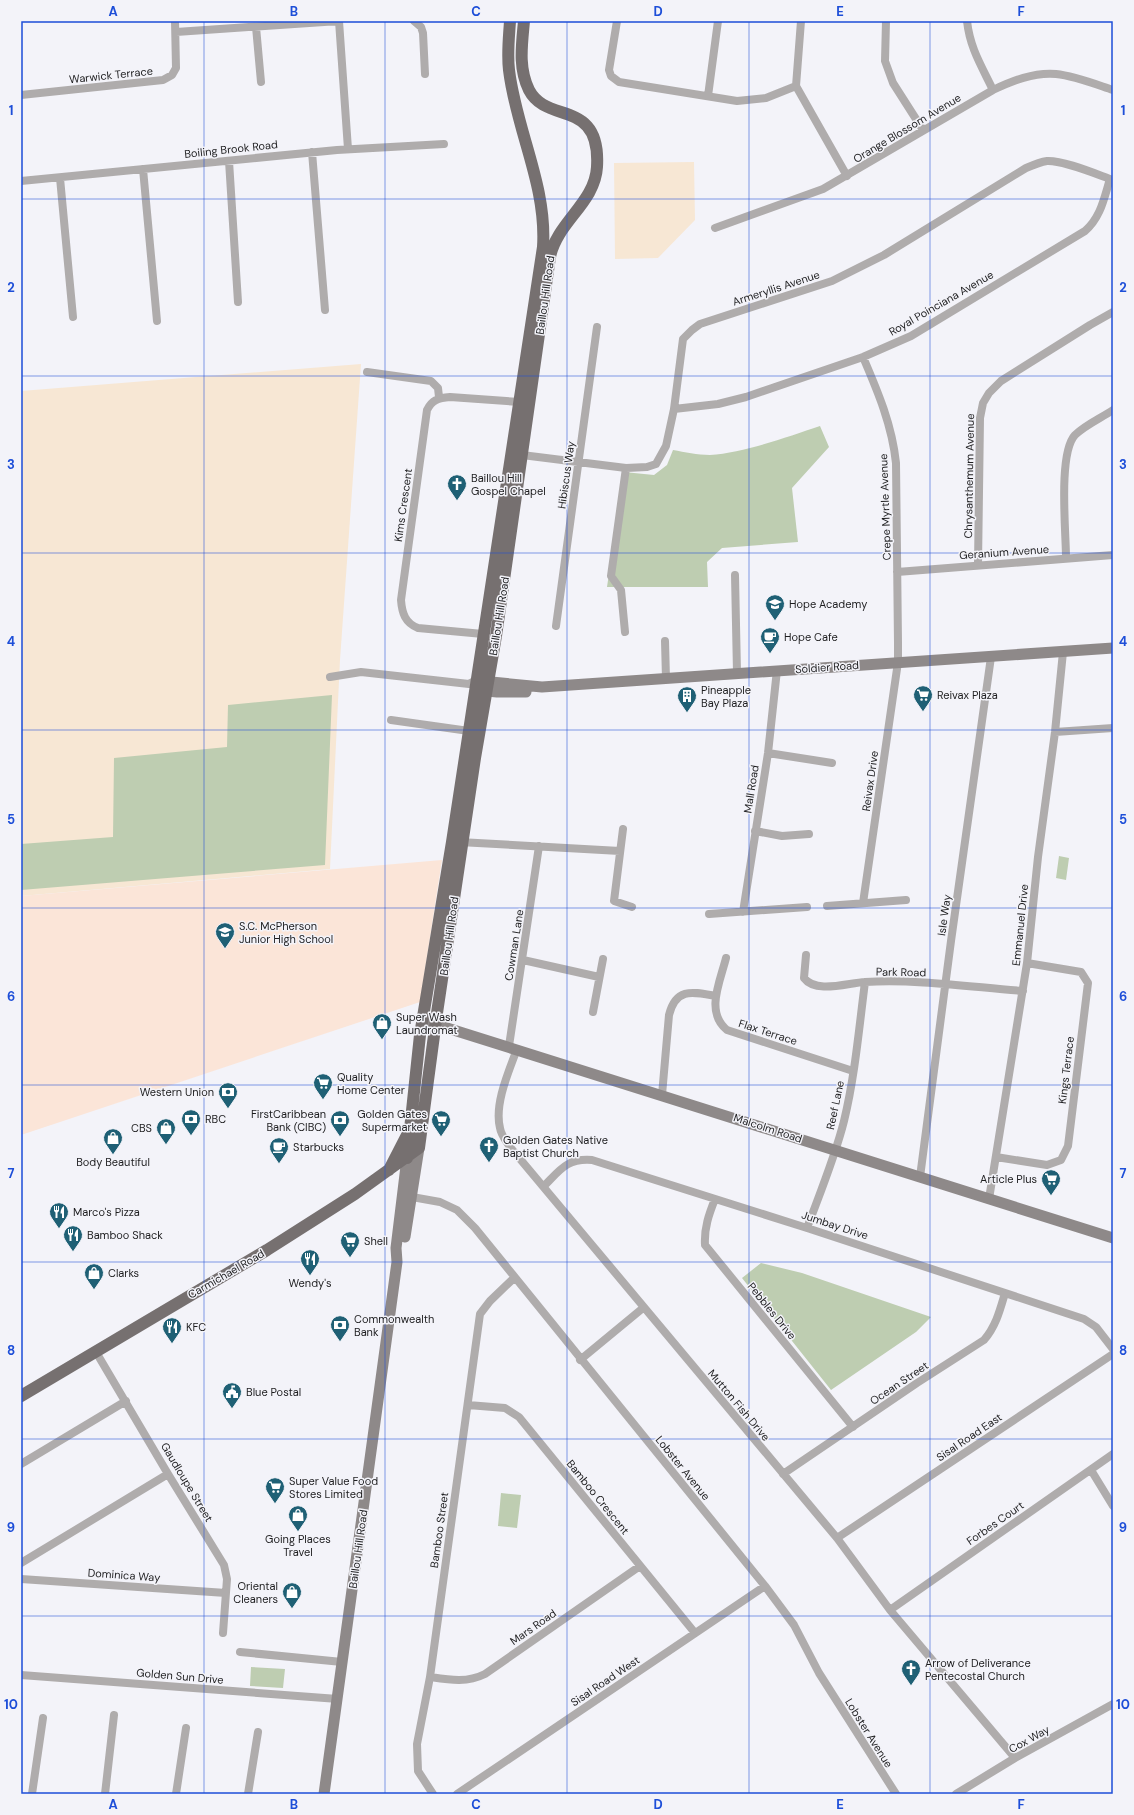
<svg xmlns="http://www.w3.org/2000/svg" width="1134" height="1815" font-family="'DM Sans',sans-serif">
	<style>
		.industrial { fill: #f7e7d4 }
		.education { fill: #fbe5d8 }
		.green { fill: #becdb1 }
		.lines { fill: none; stroke-linecap: round; stroke-linejoin: round }
		.street { stroke: #afacac; stroke-width: 8 }
		.secondary { stroke: #8e8989; stroke-width: 11 }
		.primary { stroke: #767070; stroke-width: 12 }
		.grid { fill: none; stroke: #1d4ed8; stroke-width: 1; stroke-opacity: 0.55 }
		.labels { text-anchor: middle; dominant-baseline: central; stroke-width: 3; stroke-linejoin: round; paint-order: stroke }
		.street-label { font-size: 11px; fill: #1d1d1f; stroke: #f3f3f9 }
		.poi-label { font-size: 11px; fill: #1d1d1f; stroke: #f3f3f9; text-anchor: start }
		.neatline { fill: none; stroke: #1d4ed8; stroke-width: 1.5 }
		.grid-label { font-size: 13px; text-anchor: middle; font-weight: bold; fill: #1d4ed8 }
	</style>
	<rect width="100%" height="100%" fill="#f3f3f9"/>
	<path class="industrial" d="M 694,162 L 695,220 L 658,258 L 615,259 L 614,163 Z
		M 361,364 L 340,660 L 330,869 L 21,896 L 21,391 Z"/>
	<path class="education" d="M 442,860 L 420,1002 L 21,1135 L 21,896 Z"/>
	<path class="green" d="M 820,426 L 829,447 L 792,488 L 798,542 L 722,548 L 707,562 L 708,587 L 607,587 L 624,472 L 654,475 L 667,465 L 673,450 C 685,452 697,455 710,455 C 744,453 787,437 820,426 Z
		M 332,695 L 325,865 L 21,890 L 21,844 L 113,837 L 114,758 L 227,747 L 228,705 Z
		M 1059,856 L 1069,858 L 1066,880 L 1056,878 Z
		M 761,1263 L 802,1273 L 931,1317 L 916,1332 L 831,1390 L 742,1278 Z
		M 501,1493 L 521,1495 L 517,1528 L 498,1526 Z
		M 251,1667 L 285,1669 L 283,1688 L 250,1686 Z"/>
	<g class="lines">
		<path class="street" d="M 339,21 L 348,149
			M 414,21 L 421,27 L 423,33 L 425,74
			M 617,21 L 609,70 L 611,76 L 619,82 L 737,101 L 766,98 L 796,86
			M 801,21 L 796,86 L 847,176
			M 886,21 L 885,61 L 893,83 L 923,130
			M 967,21 C 970,48 981,65 993,90
			M 256,27 L 261,82
			M 176,32 L 339,21
			M 21,95 L 163,80 L 172,75 L 176,68 L 175,21
			M 708,96 L 718,21
			M 312,152 L 325,310
			M 229,161 L 238,302
			M 143,169 L 157,321
			M 60,178 L 73,317
			M 21,181 L 337,150 L 444,144
			M 715,228 L 823,189 L 993,90 C 1012,81 1034,72 1056,74 C 1075,76 1095,84 1113,90
			M 367,372 L 431,381 L 438,388 L 439,397
			M 674,409 L 718,404 L 746,397 L 863,357 L 911,336 L 1085,231 C 1101,217 1104,198 1110,179
			M 522,455 L 626,468 L 647,467 L 656,464 L 666,446 L 674,409 L 683,339 L 692,330 L 700,324 L 832,281 L 884,255 L 1026,168 C 1033,165 1040,162 1047,161 C 1063,160 1096,174 1113,180
			M 1066,558 C 1066,532 1058,453 1075,435 C 1085,425 1101,418 1113,410
			M 978,565 L 980,418 L 983,403 L 989,393 L 1001,381 L 1090,325 L 1113,312
			M 897,572 L 1113,555
			M 735,575 L 737,673
			M 556,626 L 597,327
			M 625,632 L 621,590 L 611,576 L 626,468
			M 483,634 L 418,628 C 405,623 402,613 401,600 L 427,410 C 432,400 438,398 450,397 L 520,402
			M 665,641 L 666,679
			M 330,677 L 361,672 L 469,684 L 476,680
			M 391,720 L 469,731
			M 1055,732 L 1113,728
			M 768,753 L 832,763
			M 623,829 L 614,901 L 632,907
			M 755,831 L 782,836 L 809,834
			M 459,842 L 620,851
			M 863,903 L 898,662 L 898,643 L 896,463 C 892,425 878,392 863,357
			M 827,906 L 906,900
			M 743,912 L 768,753 L 777,670
			M 709,914 L 807,907
			M 806,955 L 804,978 C 816,994 847,983 865,982 C 918,979 971,987 1023,991
			M 726,958 C 720,982 705,1012 727,1030 L 853,1071
			M 523,960 L 599,977
			M 593,1012 L 603,959
			M 509,1046 L 539,846
			M 517,1049 C 509,1071 494,1104 500,1128 C 501,1135 506,1141 510,1147 L 837,1538 L 890,1610 L 1015,1758
			M 662,1095 L 669,1015 C 676,987 693,992 716,996
			M 996,1157 L 1047,1165 L 1061,1160 L 1068,1146 L 1088,983 L 1081,972 L 1027,963
			M 920,1177 L 951,941 L 991,657
			M 544,1186 C 560,1170 567,1158 592,1160 L 807,1228 L 1084,1319 L 1096,1327 L 1113,1349
			M 412,1197 L 440,1202 L 457,1210 L 475,1228 L 765,1586 L 794,1625 L 819,1673 L 896,1794
			M 715,1199 C 709,1214 704,1228 705,1245 L 853,1427
			M 989,1199 L 1027,963 L 1038,857 L 1055,732 L 1063,652
			M 807,1228 C 820,1193 835,1157 844,1121 C 855,1076 859,1028 865,982
			M 96,1352 L 168,1474 L 224,1565 L 227,1579 L 223,1633
			M 580,1360 L 643,1308
			M 468,1405 L 505,1408 L 519,1417 L 695,1633
			M 21,1464 L 126,1401
			M 1091,1470 L 1113,1506
			M 783,1474 L 917,1383 L 984,1340 C 996,1326 1000,1310 1005,1293
			M 837,1538 L 1113,1354
			M 21,1563 L 168,1474
			M 21,1579 L 226,1593
			M 890,1610 L 1113,1454
			M 240,1652 L 342,1662
			M 21,1675 L 338,1699
			M 430,1677 C 450,1680 467,1683 485,1674 L 640,1566
			M 32,1794 L 43,1718
			M 105,1794 L 114,1715
			M 176,1794 L 186,1728
			M 248,1794 L 258,1732
			M 433,1794 L 418,1771 L 417,1744 L 430,1677 L 480,1314 L 490,1301 L 514,1278
			M 457,1794 L 765,1586
			M 956,1794 L 1015,1758 L 1113,1704"/>
		<path class="secondary" d="M 481,681 L 542,687 L 1113,648
			M 477,690 L 497,692 L 526,692
			M 428,1022 L 1113,1238
			M 405,1237 L 419,1148
			M 324,1794 L 397,1262 L 396,1248 L 407,1158"/>
		<path class="primary" d="M 407,1158 L 420,1035 L 452,842 L 543,247 C 547,185 516,130 509,70 C 507,54 509,37 510,21
			M 389,1170 L 407,1135
			M 21,1396 L 267,1250 L 355,1194 L 419,1148 L 437,1013 L 475,758 L 496,636 L 550,257 C 557,222 595,203 597,167 C 601,98 547,125 529,90 C 518,68 522,44 524,21"/>
	</g>
	<path class="grid" d="M 204,21 L 204,1794M 385,21 L 385,1794M 567,21 L 567,1794M 749,21 L 749,1794M 930,21 L 930,1794M 21,199 L 1113,199M 21,376 L 1113,376M 21,553 L 1113,553M 21,730 L 1113,730M 21,908 L 1113,908M 21,1085 L 1113,1085M 21,1262 L 1113,1262M 21,1439 L 1113,1439M 21,1616 L 1113,1616"/>
	<defs>
		<symbol id="church-pin" viewBox="-11 -11 22 30"><path d="M0 17L-7.5 6A9.5 9.5 0 1 1 7.5 6Z" fill="#1f6075" stroke="#f3f3f9"/><path d="M-1.2-6h2.4v3.5h3.3v2.4h-3.3V6h-2.4V-.1h-3.3v-2.4h3.3Z" fill="#fff"/></symbol>
		<symbol id="school-pin" viewBox="-11 -11 22 30"><path d="M0 17L-7.5 6A9.5 9.5 0 1 1 7.5 6Z" fill="#1f6075" stroke="#f3f3f9"/><path d="M0-5L7-2L0 1L-7-2ZM-4 1L0 2.5L4 1V4Q0 6-4 4Z" fill="#fff"/></symbol>
		<symbol id="cafe-pin" viewBox="-11 -11 22 30"><path d="M0 17L-7.5 6A9.5 9.5 0 1 1 7.5 6Z" fill="#1f6075" stroke="#f3f3f9"/><path d="M-5.5-4.5H6V0H3Q3 3.5 0 3.5H-2.5Q-5.5 3.5-5.5 0ZM3-3.2v2h1.7v-2ZM-6 4.5H4V6H-6Z" fill="#fff"/></symbol>
		<symbol id="supermarket-pin" viewBox="-11 -11 22 30"><path d="M0 17L-7.5 6A9.5 9.5 0 1 1 7.5 6Z" fill="#1f6075" stroke="#f3f3f9"/><path d="M-6-5.5h2.5l.6 2H6L4.5 2H-2.5L-4.4-4H-6ZM-1.5 3.2a1.3 1.3 0 1 0 .1 0ZM3 3.2a1.3 1.3 0 1 0 .1 0Z" fill="#fff"/></symbol>
		<symbol id="building-pin" viewBox="-11 -11 22 30"><path d="M0 17L-7.5 6A9.5 9.5 0 1 1 7.5 6Z" fill="#1f6075" stroke="#f3f3f9"/><path d="M-4-6H4V6H1V3H-1V6H-4ZM-2.5-4.3h1.7v1.8h-1.7ZM.8-4.3h1.7v1.8H.8ZM-2.5-1h1.7V.8h-1.7ZM.8-1h1.7V.8H.8Z" fill="#fff"/></symbol>
		<symbol id="shop-pin" viewBox="-11 -11 22 30"><path d="M0 17L-7.5 6A9.5 9.5 0 1 1 7.5 6Z" fill="#1f6075" stroke="#f3f3f9"/><path d="M-5-2.5h2.3a2.7 3.5 0 0 1 5.4 0H5L5.5 6h-11ZM-1.5-2.5h3a1.5 2.3 0 0 0-3 0Z" fill="#fff"/></symbol>
		<symbol id="bank-pin" viewBox="-11 -11 22 30"><path d="M0 17L-7.5 6A9.5 9.5 0 1 1 7.5 6Z" fill="#1f6075" stroke="#f3f3f9"/><path d="M-6-4H6V4H-6ZM0-2.3a2.3 2.3 0 1 0 0 4.6a2.3 2.3 0 1 0 0-4.6Z" fill="#fff"/></symbol>
		<symbol id="restaurant-pin" viewBox="-11 -11 22 30"><path d="M0 17L-7.5 6A9.5 9.5 0 1 1 7.5 6Z" fill="#1f6075" stroke="#f3f3f9"/><path d="M-5-6h1v4h1v-4h1v4h1v-4h1v5L-1.5 .5V6h-2V.5L-5-1ZM5-6V6H3V1.5H1.5Q1.5-4 5-6Z" fill="#fff"/></symbol>
		<symbol id="civic-pin" viewBox="-11 -11 22 30"><path d="M0 17L-7.5 6A9.5 9.5 0 1 1 7.5 6Z" fill="#1f6075" stroke="#f3f3f9"/><path d="M-.6-6.5H3V-4.5H.6V-3L4-1V1h2V6H-6V1h2V-1L-.6-3ZM-1.2 2.5V6h2.4V2.5Z" fill="#fff"/></symbol>
	</defs>
	<g fill-rule="evenodd">
		<use href="#church-pin" x="446" y="473" width="22" height="30"/>
		<use href="#school-pin" x="764" y="593" width="22" height="30"/>
		<use href="#cafe-pin" x="759" y="626" width="22" height="30"/>
		<use href="#supermarket-pin" x="912" y="684" width="22" height="30"/>
		<use href="#building-pin" x="676" y="685" width="22" height="30"/>
		<use href="#school-pin" x="214" y="921" width="22" height="30"/>
		<use href="#shop-pin" x="371" y="1012" width="22" height="30"/>
		<use href="#supermarket-pin" x="312" y="1072" width="22" height="30"/>
		<use href="#bank-pin" x="217" y="1081" width="22" height="30"/>
		<use href="#bank-pin" x="180" y="1108" width="22" height="30"/>
		<use href="#bank-pin" x="329" y="1109" width="22" height="30"/>
		<use href="#supermarket-pin" x="430" y="1109" width="22" height="30"/>
		<use href="#shop-pin" x="155" y="1117" width="22" height="30"/>
		<use href="#shop-pin" x="102" y="1127" width="22" height="30"/>
		<use href="#church-pin" x="478" y="1135" width="22" height="30"/>
		<use href="#cafe-pin" x="268" y="1136" width="22" height="30"/>
		<use href="#supermarket-pin" x="1040" y="1168" width="22" height="30"/>
		<use href="#restaurant-pin" x="48" y="1201" width="22" height="30"/>
		<use href="#restaurant-pin" x="62" y="1224" width="22" height="30"/>
		<use href="#supermarket-pin" x="339" y="1230" width="22" height="30"/>
		<use href="#restaurant-pin" x="299" y="1248" width="22" height="30"/>
		<use href="#shop-pin" x="83" y="1262" width="22" height="30"/>
		<use href="#bank-pin" x="329" y="1314" width="22" height="30"/>
		<use href="#restaurant-pin" x="161" y="1316" width="22" height="30"/>
		<use href="#civic-pin" x="221" y="1381" width="22" height="30"/>
		<use href="#supermarket-pin" x="264" y="1476" width="22" height="30"/>
		<use href="#shop-pin" x="287" y="1504" width="22" height="30"/>
		<use href="#shop-pin" x="281" y="1581" width="22" height="30"/>
		<use href="#church-pin" x="900" y="1658" width="22" height="30"/>
	</g>
	<g class="labels">
		<g class="street-label">
			<text transform="translate(111 75) rotate(-6)">Warwick Terrace</text>
			<text transform="translate(907 128) rotate(-31)">Orange Blossom Avenue</text>
			<text transform="translate(231 149) rotate(-6)">Boiling Brook Road</text>
			<text transform="translate(776 288) rotate(-18)">Armeryllis Avenue</text>
			<text transform="translate(545 295) rotate(-82)">Baillou Hill Road</text>
			<text transform="translate(941 303) rotate(-30)">Royal Poinciana Avenue</text>
			<text transform="translate(566 475) rotate(-82)">Hibiscus Way</text>
			<text transform="translate(969 476) rotate(-89)">Chrysanthemum Avenue</text>
			<text transform="translate(403 505) rotate(-82)">Kims Crescent</text>
			<text transform="translate(885 507) rotate(-92)">Crepe Myrtle Avenue</text>
			<text transform="translate(1004 552) rotate(-4)">Geranium Avenue</text>
			<text transform="translate(499 616) rotate(-81)">Baillou Hill Road</text>
			<text transform="translate(827 667) rotate(-4)">Soldier Road</text>
			<text transform="translate(870 781) rotate(-82)">Reivax Drive</text>
			<text transform="translate(751 789) rotate(-81)">Mall Road</text>
			<text transform="translate(944 915) rotate(-82)">Isle Way</text>
			<text transform="translate(1020 925) rotate(-84)">Emmanuel Drive</text>
			<text transform="translate(449 936) rotate(-82)">Baillou Hill Road</text>
			<text transform="translate(514 945) rotate(-81)">Cowman Lane</text>
			<text transform="translate(901 972) rotate(1)">Park Road</text>
			<text transform="translate(768 1032) rotate(18)">Flax Terrace</text>
			<text transform="translate(1066 1070) rotate(-83)">Kings Terrace</text>
			<text transform="translate(835 1105) rotate(-78)">Reef Lane</text>
			<text transform="translate(768 1128) rotate(18)">Malcolm Road</text>
			<text transform="translate(835 1225) rotate(18)">Jumbay Drive</text>
			<text transform="translate(226 1274) rotate(-30)">Carmichael Road</text>
			<text transform="translate(772 1311) rotate(51)">Pebbles Drive</text>
			<text transform="translate(899 1383) rotate(-34)">Ocean Street</text>
			<text transform="translate(739 1405) rotate(50)">Mutton Fish Drive</text>
			<text transform="translate(969 1437) rotate(-34)">Sisal Road East</text>
			<text transform="translate(683 1468) rotate(51)">Lobster Avenue</text>
			<text transform="translate(187 1482) rotate(59)">Gaudloupe Street</text>
			<text transform="translate(598 1497) rotate(51)">Bamboo Crescent</text>
			<text transform="translate(995 1523) rotate(-35)">Forbes Court</text>
			<text transform="translate(439 1530) rotate(-82)">Bamboo Street</text>
			<text transform="translate(358 1549) rotate(-82)">Baillou Hill Road</text>
			<text transform="translate(124 1575) rotate(4)">Dominica Way</text>
			<text transform="translate(533 1627) rotate(-35)">Mars Road</text>
			<text transform="translate(180 1676) rotate(5)">Golden Sun Drive</text>
			<text transform="translate(605 1681) rotate(-34)">Sisal Road West</text>
			<text transform="translate(869 1733) rotate(58)">Lobster Avenue</text>
			<text transform="translate(1029 1739) rotate(-29)">Cox Way</text>
		</g>
		<g class="poi-label">
			<text x="471" y="478">Baillou Hill<tspan x="471" dy="13">Gospel Chapel</tspan></text>
			<text x="789" y="604">Hope Academy</text>
			<text x="784" y="637">Hope Cafe</text>
			<text x="701" y="690">Pineapple<tspan x="701" dy="13">Bay Plaza</tspan></text>
			<text x="937" y="695">Reivax Plaza</text>
			<text x="239" y="926">S.C. McPherson<tspan x="239" dy="13">Junior High School</tspan></text>
			<text x="396" y="1017">Super Wash<tspan x="396" dy="13">Laundromat</tspan></text>
			<text x="337" y="1077">Quality<tspan x="337" dy="13">Home Center</tspan></text>
			<text x="214" y="1092" text-anchor="end">Western Union</text>
			<text x="326" y="1114" text-anchor="end">FirstCaribbean<tspan x="326" dy="13">Bank (CIBC)</tspan></text>
			<text x="427" y="1114" text-anchor="end">Golden Gates<tspan x="427" dy="13">Supermarket</tspan></text>
			<text x="205" y="1119">RBC</text>
			<text x="152" y="1128" text-anchor="end">CBS</text>
			<text x="503" y="1140">Golden Gates Native<tspan x="503" dy="13">Baptist Church</tspan></text>
			<text x="293" y="1147">Starbucks</text>
			<text x="113" y="1162" text-anchor="middle">Body Beautiful</text>
			<text x="1037" y="1179" text-anchor="end">Article Plus</text>
			<text x="73" y="1212">Marco's Pizza</text>
			<text x="87" y="1235">Bamboo Shack</text>
			<text x="364" y="1241">Shell</text>
			<text x="108" y="1273">Clarks</text>
			<text x="310" y="1283" text-anchor="middle">Wendy's</text>
			<text x="354" y="1319">Commonwealth<tspan x="354" dy="13">Bank</tspan></text>
			<text x="186" y="1327">KFC</text>
			<text x="246" y="1392">Blue Postal</text>
			<text x="289" y="1481">Super Value Food<tspan x="289" dy="13">Stores Limited</tspan></text>
			<text x="298" y="1539" text-anchor="middle">Going Places<tspan x="298" dy="13">Travel</tspan></text>
			<text x="278" y="1586" text-anchor="end">Oriental<tspan x="278" dy="13">Cleaners</tspan></text>
			<text x="925" y="1663">Arrow of Deliverance<tspan x="925" dy="13">Pentecostal Church</tspan></text>
		</g>
	</g>
	<rect width="1134" height="1815" fill="none" stroke="#f3f3f9" stroke-width="44"/>
	<rect x="22" y="22" width="1090" height="1771" class="neatline"/>
	<g class="grid-label">
		<text x="113" y="16">A</text>
		<text x="294" y="16">B</text>
		<text x="476" y="16">C</text>
		<text x="658" y="16">D</text>
		<text x="840" y="16">E</text>
		<text x="1021" y="16">F</text>
		<text x="11" y="115">1</text>
		<text x="1123" y="115">1</text>
		<text x="11" y="292">2</text>
		<text x="1123" y="292">2</text>
		<text x="11" y="469">3</text>
		<text x="1123" y="469">3</text>
		<text x="11" y="646">4</text>
		<text x="1123" y="646">4</text>
		<text x="11" y="824">5</text>
		<text x="1123" y="824">5</text>
		<text x="11" y="1001">6</text>
		<text x="1123" y="1001">6</text>
		<text x="11" y="1178">7</text>
		<text x="1123" y="1178">7</text>
		<text x="11" y="1355">8</text>
		<text x="1123" y="1355">8</text>
		<text x="11" y="1532">9</text>
		<text x="1123" y="1532">9</text>
		<text x="11" y="1709">10</text>
		<text x="1123" y="1709">10</text>
		<text x="113" y="1809">A</text>
		<text x="294" y="1809">B</text>
		<text x="476" y="1809">C</text>
		<text x="658" y="1809">D</text>
		<text x="840" y="1809">E</text>
		<text x="1021" y="1809">F</text>
	</g>
</svg>
